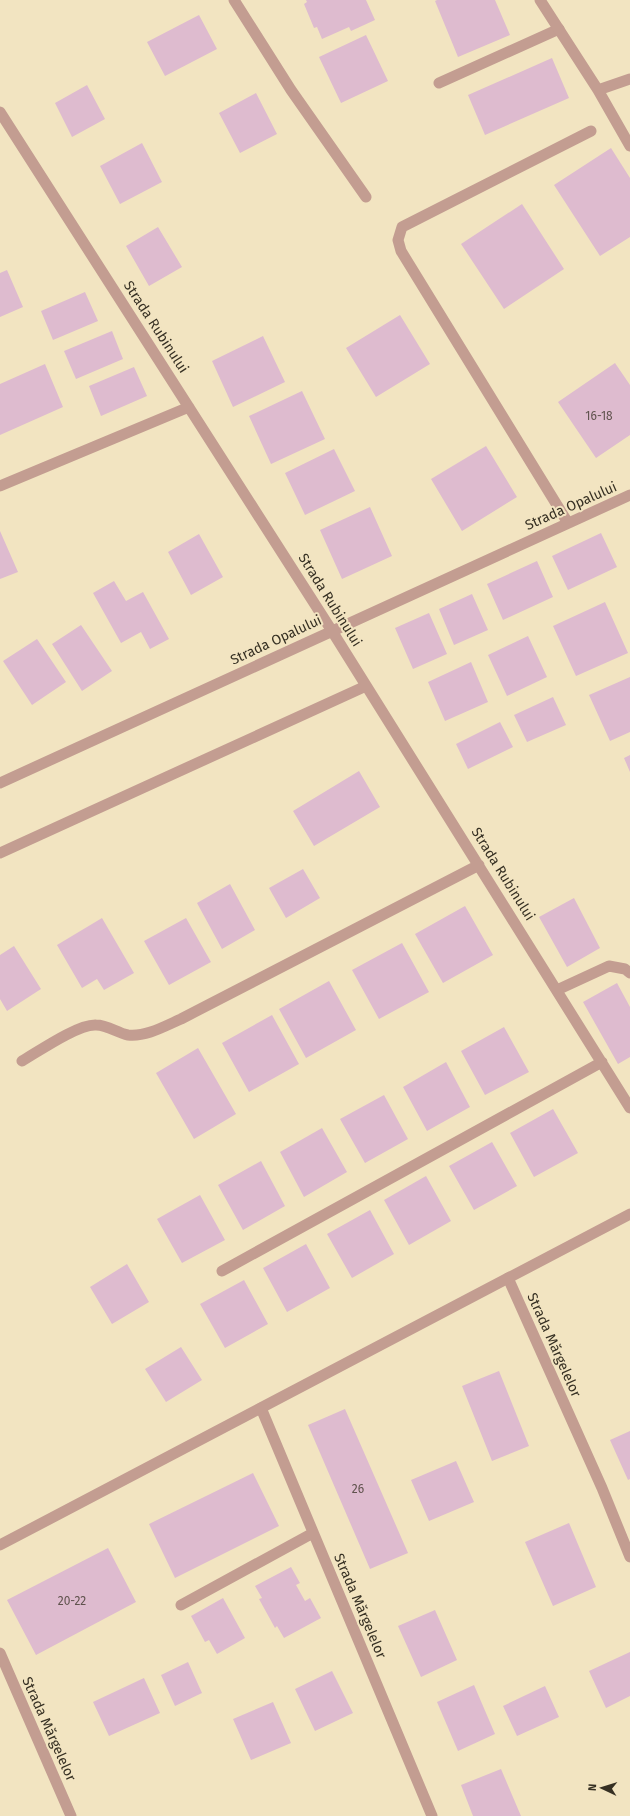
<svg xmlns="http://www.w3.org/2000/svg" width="630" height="1816" font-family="'Fira Sans',sans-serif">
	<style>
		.building { fill: #debbcf }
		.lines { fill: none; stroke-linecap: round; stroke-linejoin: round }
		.service { stroke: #c39d91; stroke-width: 11 }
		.minor { stroke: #c39d91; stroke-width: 11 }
		.tertiary { stroke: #c39d91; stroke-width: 11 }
		.labels { text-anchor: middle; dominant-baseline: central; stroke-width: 4; stroke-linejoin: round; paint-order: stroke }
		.number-label { font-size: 12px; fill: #60534e }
		.street-label { font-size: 14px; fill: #363023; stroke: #f2e4c1 }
	</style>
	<rect width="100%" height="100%" fill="#f2e4c1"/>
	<path class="building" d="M 306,0 L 366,0 L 375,20 L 351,31 L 349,27 L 322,39 L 317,27 L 314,28 L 304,4 L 307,2 Z
		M 437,0 L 495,0 L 510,35 L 458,57 L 435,1 Z
		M 199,15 L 217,49 L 165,76 L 147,42 Z
		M 366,35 L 388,81 L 341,103 L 319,57 Z
		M 552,58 L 569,98 L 485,135 L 468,95 Z
		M 87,85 L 105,119 L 72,137 L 55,103 Z
		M 256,93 L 277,134 L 240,153 L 219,113 Z
		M 142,143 L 162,182 L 120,204 L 100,166 Z
		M 611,148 L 630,178 L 630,237 L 600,256 L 554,185 Z
		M 522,204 L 564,269 L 504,309 L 461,244 Z
		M 158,227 L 182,267 L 149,286 L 126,246 Z
		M 7,270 L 23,307 L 0,317 L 0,273 Z
		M 85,292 L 98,321 L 53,340 L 41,311 Z
		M 400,315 L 430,364 L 376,397 L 346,348 Z
		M 112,331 L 123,359 L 76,379 L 64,351 Z
		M 263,336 L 285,382 L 233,407 L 212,361 Z
		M 615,363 L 630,385 L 630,435 L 596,458 L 558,402 Z
		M 45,364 L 63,407 L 0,435 L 0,384 Z
		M 134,367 L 147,396 L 101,416 L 89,386 Z
		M 302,391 L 325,439 L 271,464 L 249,416 Z
		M 486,446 L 517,497 L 462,531 L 431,479 Z
		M 334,449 L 355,491 L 305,515 L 285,473 Z
		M 370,507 L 392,556 L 342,579 L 320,530 Z
		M 0,531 L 18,572 L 0,579 Z
		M 601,533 L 617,567 L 568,590 L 552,556 Z
		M 199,534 L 223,577 L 191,595 L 168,552 Z
		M 537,561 L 553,597 L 503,620 L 487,584 Z
		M 114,581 L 126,601 L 143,592 L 169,639 L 150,649 L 141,632 L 121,643 L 93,593 Z
		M 472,594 L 488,630 L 454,645 L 439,609 Z
		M 605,602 L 628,653 L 576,676 L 553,626 Z
		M 429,613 L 447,654 L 413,669 L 395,628 Z
		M 81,625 L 112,671 L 82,691 L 52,644 Z
		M 528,636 L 547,677 L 507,696 L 488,655 Z
		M 37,639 L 66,682 L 32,705 L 3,661 Z
		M 471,662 L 488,702 L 445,721 L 428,682 Z
		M 630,677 L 630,732 L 610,741 L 589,695 Z
		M 553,697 L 566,725 L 527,742 L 514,715 Z
		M 500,722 L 513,747 L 468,769 L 456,744 Z
		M 630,755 L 630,772 L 624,758 Z
		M 359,771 L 380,807 L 314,846 L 293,811 Z
		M 303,869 L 320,898 L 286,918 L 269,888 Z
		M 230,884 L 255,930 L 222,949 L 197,903 Z
		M 574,898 L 600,948 L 567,967 L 539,917 Z
		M 465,906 L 493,955 L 443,983 L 415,934 Z
		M 102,918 L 134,973 L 104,990 L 97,979 L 82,988 L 57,945 Z
		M 186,918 L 211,962 L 169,985 L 144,941 Z
		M 402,943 L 429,992 L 379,1019 L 352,970 Z
		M 14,946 L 41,989 L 7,1011 L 0,999 L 0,955 Z
		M 329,981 L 356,1030 L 306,1058 L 279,1009 Z
		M 617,983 L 630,1007 L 630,1057 L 618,1064 L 583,1002 Z
		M 272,1015 L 299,1064 L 249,1092 L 222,1043 Z
		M 504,1027 L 529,1072 L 485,1095 L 461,1051 Z
		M 198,1048 L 236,1114 L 194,1139 L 156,1073 Z
		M 446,1062 L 470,1107 L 427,1131 L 403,1087 Z
		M 384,1095 L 408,1139 L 365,1163 L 340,1119 Z
		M 553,1109 L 578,1153 L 534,1177 L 510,1133 Z
		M 322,1128 L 347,1172 L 304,1197 L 280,1152 Z
		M 492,1142 L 517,1186 L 474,1210 L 449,1166 Z
		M 261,1161 L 285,1206 L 243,1230 L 218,1185 Z
		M 426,1176 L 451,1221 L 409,1245 L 384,1200 Z
		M 200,1195 L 225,1240 L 182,1263 L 157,1219 Z
		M 370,1210 L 394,1254 L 352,1278 L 327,1234 Z
		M 306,1244 L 330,1288 L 287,1312 L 263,1268 Z
		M 127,1264 L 149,1302 L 112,1324 L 90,1287 Z
		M 244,1280 L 268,1324 L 225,1348 L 200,1304 Z
		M 181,1347 L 202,1380 L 166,1402 L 145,1369 Z
		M 499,1371 L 529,1446 L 492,1461 L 462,1386 Z
		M 345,1409 L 408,1553 L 370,1569 L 308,1425 Z
		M 630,1431 L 630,1479 L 628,1480 L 610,1440 Z
		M 456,1461 L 474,1502 L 429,1521 L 411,1480 Z
		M 253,1473 L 279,1526 L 175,1578 L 149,1524 Z
		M 569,1523 L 596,1587 L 553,1606 L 525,1542 Z
		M 108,1548 L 136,1602 L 36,1655 L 7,1600 Z
		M 291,1567 L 300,1583 L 296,1585 L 305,1601 L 310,1598 L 321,1618 L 284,1638 L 277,1626 L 275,1628 L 259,1599 L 262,1598 L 255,1586 Z
		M 223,1598 L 245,1638 L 217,1654 L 209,1640 L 205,1642 L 191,1616 Z
		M 435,1610 L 457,1660 L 421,1677 L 398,1626 Z
		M 630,1652 L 630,1696 L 606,1708 L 589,1671 Z
		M 188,1662 L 202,1693 L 175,1706 L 161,1675 Z
		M 332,1671 L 353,1713 L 315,1731 L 295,1689 Z
		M 144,1678 L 160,1713 L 109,1736 L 93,1702 Z
		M 474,1685 L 495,1734 L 458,1751 L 437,1702 Z
		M 545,1686 L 559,1717 L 517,1736 L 503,1706 Z
		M 273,1702 L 291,1743 L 251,1760 L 233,1719 Z
		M 501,1769 L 521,1816 L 473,1816 L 461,1785 Z"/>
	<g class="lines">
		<path class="service" d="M 439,83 L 559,29
			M 557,990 L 609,966 L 625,969 L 630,973"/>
		<path class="minor" d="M 234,0 L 291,90 L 366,197
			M 540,0 L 598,90 L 630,146
			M 598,90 L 630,79
			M 0,112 L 332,631 L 630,1108
			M 0,486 L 189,407
			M 568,523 L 401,251 L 398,240 L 402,227 L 591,131
			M 0,783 L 630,495
			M 0,853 L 366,686
			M 22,1061 C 39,1051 78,1024 96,1025 C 108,1025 117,1033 128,1035 C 146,1037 165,1026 181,1019 L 479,865
			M 222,1271 L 602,1062
			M 508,1278 L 602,1488 L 630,1557
			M 261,1408 L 432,1816
			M 181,1605 L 313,1533
			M 0,1653 L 71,1816"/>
		<path class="tertiary" d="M 0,1545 L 630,1214"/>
	</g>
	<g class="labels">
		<g class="number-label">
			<text x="599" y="416">16-18</text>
			<text x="358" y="1489">26</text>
			<text x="72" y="1601">20-22</text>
		</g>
		<g class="street-label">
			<text transform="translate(156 327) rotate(57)">Strada Rubinului</text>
			<text transform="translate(571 506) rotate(-24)">Strada Opalului</text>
			<text transform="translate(330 600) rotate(58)">Strada Rubinului</text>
			<text transform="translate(276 640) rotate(-25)">Strada Opalului</text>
			<text transform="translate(503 874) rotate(58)">Strada Rubinului</text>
			<text transform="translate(554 1345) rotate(66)">Strada Mărgelelor</text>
			<text transform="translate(360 1606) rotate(67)">Strada Mărgelelor</text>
			<text transform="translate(49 1729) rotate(66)">Strada Mărgelelor</text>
		</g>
	</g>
	<g transform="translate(602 1788) rotate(274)" stroke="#f2e4c1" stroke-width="3" paint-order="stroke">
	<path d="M0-3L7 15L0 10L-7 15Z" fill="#363023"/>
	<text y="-6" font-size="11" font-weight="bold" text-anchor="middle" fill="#363023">N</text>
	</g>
</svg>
